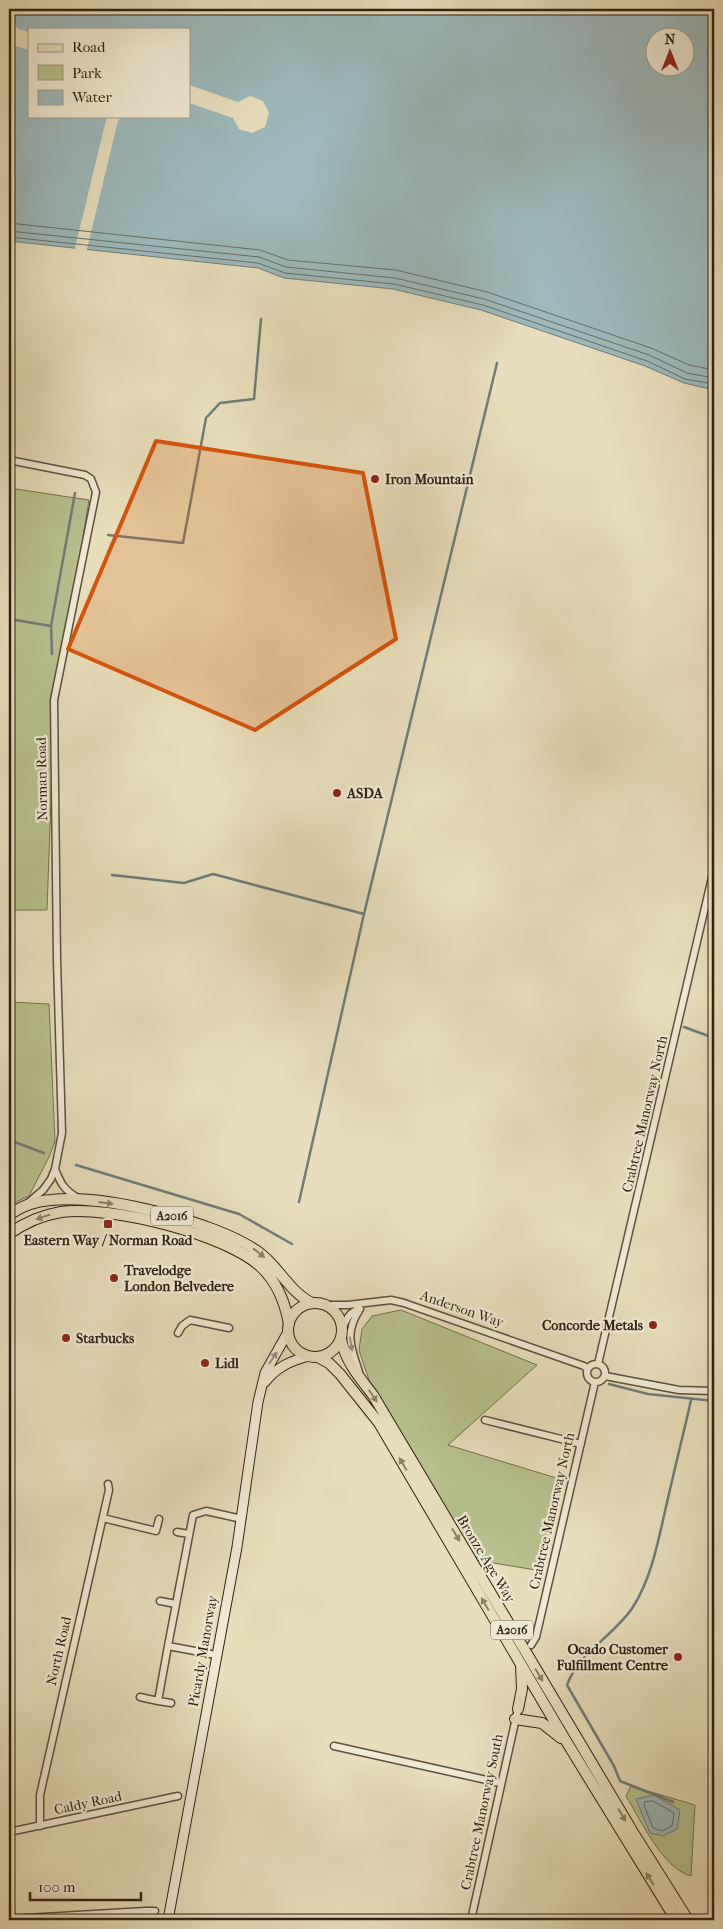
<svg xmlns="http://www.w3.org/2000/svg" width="723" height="1929" font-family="'IM FELL French Canon',serif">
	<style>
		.green { fill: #b8c18f; stroke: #747150 }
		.water { fill: #9cb9bb; stroke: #717c77; fill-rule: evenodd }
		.pier { fill: #e8debb }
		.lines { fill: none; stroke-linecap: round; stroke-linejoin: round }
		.shore { stroke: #666d66; stroke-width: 1 }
		.stream { stroke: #717c77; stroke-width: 2.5 }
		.minor-casing { stroke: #5e503c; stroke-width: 9 }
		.secondary-casing { stroke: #302111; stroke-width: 11 }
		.primary-casing { stroke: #302111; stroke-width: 12 }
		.minor { stroke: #f0ead3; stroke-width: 6 }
		.secondary { stroke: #f0ead3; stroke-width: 9 }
		.primary { stroke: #e8debb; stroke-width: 10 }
		.oneway { fill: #8c8066 }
		.oneway2 { fill: #9a907c }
		.marked { fill: #d6530c; fill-opacity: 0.2; stroke: #d6530c; stroke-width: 4; stroke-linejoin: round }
		.poi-dot { fill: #8f2418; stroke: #f0ead3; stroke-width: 2 }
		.labels { text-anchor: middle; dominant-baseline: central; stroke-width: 4.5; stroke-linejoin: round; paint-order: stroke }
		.shield { fill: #f0ead3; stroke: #6a5d4b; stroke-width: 1 }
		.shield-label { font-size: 12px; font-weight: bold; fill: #302111 }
		.poi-label { font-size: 14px; font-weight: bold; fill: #302111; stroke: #f0ead3; text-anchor: start }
		.street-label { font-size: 14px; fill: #302111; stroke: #f0ead3 }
	</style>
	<rect width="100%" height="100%" fill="#e8debb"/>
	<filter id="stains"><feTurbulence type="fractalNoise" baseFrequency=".004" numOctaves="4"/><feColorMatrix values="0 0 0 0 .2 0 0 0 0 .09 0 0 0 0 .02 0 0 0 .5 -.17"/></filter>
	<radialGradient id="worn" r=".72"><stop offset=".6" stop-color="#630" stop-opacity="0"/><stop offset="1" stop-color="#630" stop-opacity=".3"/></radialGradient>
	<path class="green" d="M 9,488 L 89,500 L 54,715 L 47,910 L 9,910 Z
		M 9,1002 L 49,1004 L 55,1141 L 50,1155 L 29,1196 L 9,1205 Z
		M 401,1310 L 537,1365 L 448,1445 L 563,1480 L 542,1571 L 475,1560 L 369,1380 L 359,1350 L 362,1329 L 372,1316 Z
		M 631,1786 L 695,1805 L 691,1876 C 663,1869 640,1819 626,1796 Z"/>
	<path class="water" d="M 9,9 L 714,9 L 714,390 L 684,383 L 645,366 L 481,310 L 393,289 L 284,278 L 258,268 L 9,241 ZM 29,29 L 189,29 L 189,116 L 29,116 ZM 656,38 L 686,38 L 686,68 L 656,68 Z
		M 654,1795 L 680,1810 L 677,1829 L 663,1836 L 650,1833 L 636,1799 Z"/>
	<path class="pier" d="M 9,16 L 18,29 L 29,32 L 29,50 L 13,45 L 9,46 Z
		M 189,85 L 238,102 L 250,96 L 263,101 L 269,113 L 265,127 L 252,133 L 239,129 L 233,118 L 189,103 Z
		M 107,116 L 124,116 L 121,117 L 118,121 L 86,253 L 74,252 Z"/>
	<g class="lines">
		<path class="shore" d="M 9,223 L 260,250 L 288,260 L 396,270 L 487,292 L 651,348 L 689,365 L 714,370
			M 9,231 L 259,257 L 286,267 L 395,278 L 484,299 L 649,355 L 687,373 L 714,378
			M 9,237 L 258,263 L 285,273 L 394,284 L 483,305 L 647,361 L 685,379 L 714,384
			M 653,1801 L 674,1813 L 672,1826 L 662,1831 L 653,1828 L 644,1805 L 645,1802 Z"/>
		<path class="stream" d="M 108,535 L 183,543 L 206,418 L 220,403 L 254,399 L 261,319
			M 9,619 L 51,626
			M 52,654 L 51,626 L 75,493
			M 112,875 L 184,883 L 213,874 L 364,914
			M 684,1027 L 714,1038
			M 9,1140 L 44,1153
			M 76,1165 L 239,1214 L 292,1244
			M 299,1202 L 364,914 L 497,363
			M 609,1384 L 648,1394 L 714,1401
			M 673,1802 L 620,1781 L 614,1766 L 567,1685 C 579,1652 614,1636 633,1607 C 652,1577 658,1541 666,1507 C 674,1471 683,1436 691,1400"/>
		<defs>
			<path id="minor" d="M 9,460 L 85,475 L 91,479 L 96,492 L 54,700 L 57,960 L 62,1133 L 55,1169 L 51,1179 L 43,1190 L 28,1203
				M 55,1169 C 61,1184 64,1190 78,1198
				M 323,1305 L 348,1305 L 391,1300 L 404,1303 L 584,1366 L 588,1369
				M 342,1330 C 346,1320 348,1313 359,1309
				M 178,1333 L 182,1326 L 190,1320 L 229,1328
				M587 1373a9 9 0 1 1 18 0a9 9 0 1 1-18 0Z
				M 598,1364 L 714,869
				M 359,1372 C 351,1347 344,1333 360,1309
				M 605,1376 L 679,1390 L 714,1391
				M 485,1420 L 581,1444
				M 103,1518 L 156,1531 L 159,1519
				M 177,1532 L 189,1534
				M 160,1601 L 176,1604
				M 531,1645 L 536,1637 L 595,1382
				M 168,1646 L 158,1701 L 171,1703
				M 216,1655 L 168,1646 L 193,1515 L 206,1511 L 242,1519
				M 140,1697 L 158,1701
				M 334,1746 L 500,1783
				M 40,1826 L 40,1795 L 109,1490 L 108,1484
				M 9,1832 L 178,1796
				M 145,1911 L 155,1911
				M 9,1919 L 145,1911 L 147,1920
				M 471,1920 L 518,1709"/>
			<path id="secondary" d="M 265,1382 C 277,1367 290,1361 309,1356
				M 168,1920 L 237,1547 L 258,1402 L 265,1373 L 288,1332"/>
			<path id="primary" d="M 9,1215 C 21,1206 36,1201 51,1200 C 105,1194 213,1221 257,1251 C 278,1265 289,1292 312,1303
				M 9,1234 C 24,1223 43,1215 61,1212 C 109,1205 226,1234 261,1267 C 277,1282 285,1302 289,1324
				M288 1330a27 27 0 1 1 54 0a27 27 0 1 1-54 0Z
				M 341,1339 C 345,1361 360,1378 373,1395 L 634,1834 L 688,1920
				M 318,1357 L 329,1363 L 340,1374 L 379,1423 L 566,1741 L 676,1920
				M 518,1709 L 522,1689 L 521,1665
				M 515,1719 L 542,1723 L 561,1738"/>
		</defs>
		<use href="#minor" class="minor-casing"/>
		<use href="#secondary" class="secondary-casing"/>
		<use href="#primary" class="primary-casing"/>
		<use href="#minor" class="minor"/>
		<use href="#secondary" class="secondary"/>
		<use href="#primary" class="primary"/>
	</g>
	<defs><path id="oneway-solid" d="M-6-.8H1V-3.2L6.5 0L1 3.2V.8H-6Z" transform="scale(1.25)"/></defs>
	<g class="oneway">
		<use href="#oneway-solid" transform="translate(106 1203) rotate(7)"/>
		<use href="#oneway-solid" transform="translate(43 1217) rotate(161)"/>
		<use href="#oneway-solid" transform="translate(259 1253) rotate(38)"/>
		<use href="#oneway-solid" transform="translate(373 1396) rotate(56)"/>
		<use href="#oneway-solid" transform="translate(403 1464) rotate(-120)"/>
		<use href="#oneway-solid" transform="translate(456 1535) rotate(59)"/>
		<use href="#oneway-solid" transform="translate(485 1604) rotate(-120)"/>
		<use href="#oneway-solid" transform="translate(539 1675) rotate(59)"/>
		<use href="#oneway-solid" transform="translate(622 1815) rotate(59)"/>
		<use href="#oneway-solid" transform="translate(650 1879) rotate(-122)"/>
	</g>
	<g class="oneway2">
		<use href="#oneway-solid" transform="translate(351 1344) rotate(80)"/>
		<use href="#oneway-solid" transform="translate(273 1358) rotate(-56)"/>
	</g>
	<path class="marked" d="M 156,441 L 363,473 L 396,639 L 255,730 L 68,649 Z"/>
	<g class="poi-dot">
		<circle cx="375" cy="479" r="5"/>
		<circle cx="337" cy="793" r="5"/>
		<rect x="103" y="1219" width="10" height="10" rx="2.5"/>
		<circle cx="114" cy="1278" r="5"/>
		<circle cx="653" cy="1325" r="5"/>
		<circle cx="66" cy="1338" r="5"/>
		<circle cx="205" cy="1363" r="5"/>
		<circle cx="678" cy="1657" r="5"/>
	</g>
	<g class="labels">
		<g class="shield">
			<rect x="151" y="1206.5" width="42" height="19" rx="4"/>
			<rect x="491" y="1620.5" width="42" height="19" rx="4"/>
		</g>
		<g class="shield-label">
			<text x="172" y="1216">A2016</text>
			<text x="512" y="1630">A2016</text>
		</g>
		<g class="poi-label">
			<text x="385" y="479">Iron Mountain</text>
			<text x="347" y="793">ASDA</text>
			<text x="108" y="1240" text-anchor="middle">Eastern Way / Norman Road</text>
			<text x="124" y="1270">Travelodge<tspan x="124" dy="16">London Belvedere</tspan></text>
			<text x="643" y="1325" text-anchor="end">Concorde Metals</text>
			<text x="76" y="1338">Starbucks</text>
			<text x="215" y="1363">Lidl</text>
			<text x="668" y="1649" text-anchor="end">Ocado Customer<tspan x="668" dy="16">Fulfillment Centre</tspan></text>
		</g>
		<g class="street-label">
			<text transform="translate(42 779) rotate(-91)">Norman Road</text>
			<text transform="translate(645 1114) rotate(-77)">Crabtree Manorway North</text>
			<text transform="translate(462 1309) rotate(19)">Anderson Way</text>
			<text transform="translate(552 1511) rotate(-77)">Crabtree Manorway North</text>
			<text transform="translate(486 1559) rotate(59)">Bronze Age Way</text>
			<text transform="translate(59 1651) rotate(-77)">North Road</text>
			<text transform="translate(203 1651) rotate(-80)">Picardy Manorway</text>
			<text transform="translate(88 1803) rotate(-12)">Caldy Road</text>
			<text transform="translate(482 1812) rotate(-78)">Crabtree Manorway South</text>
		</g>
	</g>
	<rect width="723" height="1929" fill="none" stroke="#e8debb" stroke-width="30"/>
	<rect x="10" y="10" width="703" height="1909" fill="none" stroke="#302111" stroke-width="2.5"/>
	<rect x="15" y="15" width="693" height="1899" fill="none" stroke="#302111"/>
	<rect x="28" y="28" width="162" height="90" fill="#f0ead3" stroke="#a39a85"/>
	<rect x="38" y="44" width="25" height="8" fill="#e8debb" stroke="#a39a85"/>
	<text x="72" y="52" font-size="15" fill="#302111">Road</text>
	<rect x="38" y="65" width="25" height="15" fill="#b8c18f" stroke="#a39a85"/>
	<text x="72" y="78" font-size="15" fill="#302111">Park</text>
	<rect x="38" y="90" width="25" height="15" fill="#9cb9bb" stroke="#a39a85"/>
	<text x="72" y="102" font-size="15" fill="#302111">Water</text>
	<g transform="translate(670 52)"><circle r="24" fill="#f0ead3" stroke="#a39a85"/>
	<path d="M0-4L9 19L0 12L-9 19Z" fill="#8f2418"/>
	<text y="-8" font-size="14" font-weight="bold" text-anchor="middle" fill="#302111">N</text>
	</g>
	<path d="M30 1892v8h111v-8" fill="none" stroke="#302111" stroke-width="2.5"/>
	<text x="38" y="1892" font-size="15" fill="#302111" stroke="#f0ead3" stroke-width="4" paint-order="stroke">100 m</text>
	<rect width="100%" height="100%" filter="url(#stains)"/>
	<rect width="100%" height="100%" fill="url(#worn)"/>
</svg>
